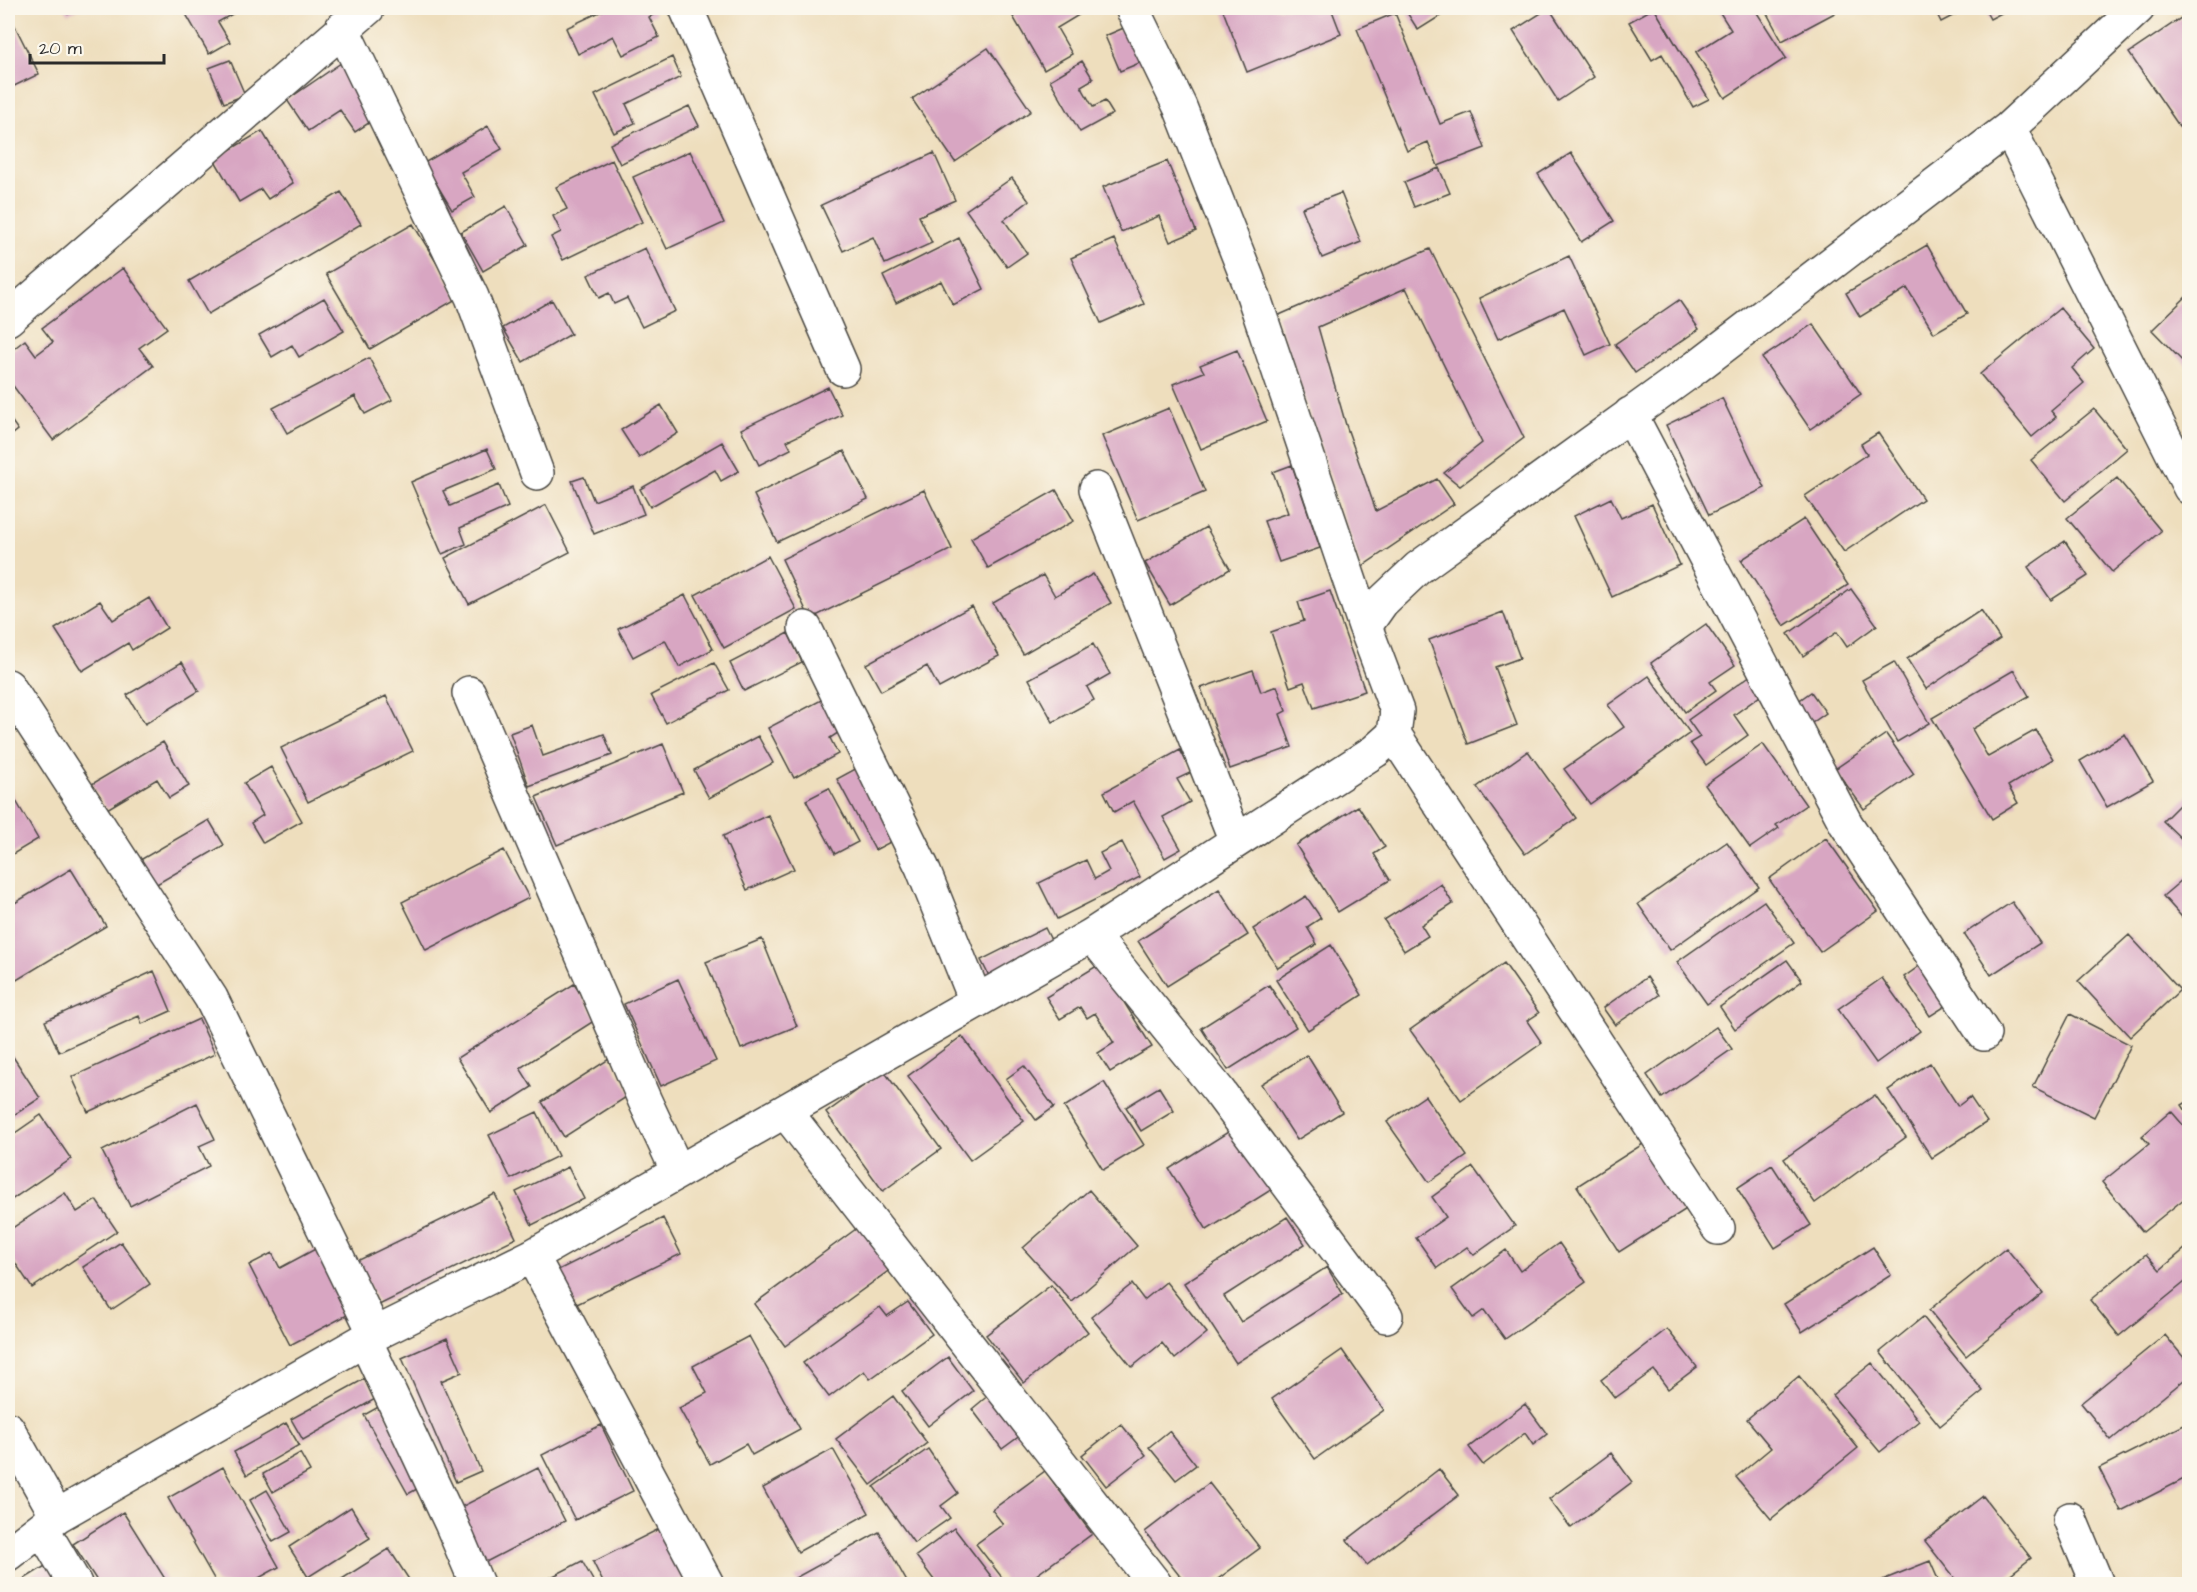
<svg xmlns="http://www.w3.org/2000/svg" width="2197" height="1592" font-family="'Architects Daughter',sans-serif">
	<style>
		.building { fill: #d8a6c2 }
		.lines { fill: none; stroke-linecap: round; stroke-linejoin: round }
		.minor-casing { stroke: #484641; stroke-width: 36 }
		.minor { stroke: #fff; stroke-width: 33 }
	</style>
	<rect width="100%" height="100%" fill="#fbf7ec"/>
	<filter id="ink" filterUnits="userSpaceOnUse"><feTurbulence type="fractalNoise" baseFrequency=".0167" numOctaves="2"/><feDisplacementMap in="SourceGraphic" scale="12" xChannelSelector="R" yChannelSelector="G"/><feConvolveMatrix kernelMatrix="1 2 1 2 8 2 1 2 1" color-interpolation-filters="sRGB"/></filter>
	<filter id="wash" filterUnits="userSpaceOnUse"><feTurbulence type="fractalNoise" baseFrequency=".008" numOctaves="4" result="noise"/><feDisplacementMap in="SourceGraphic" scale="24" xChannelSelector="R" yChannelSelector="G"/><feGaussianBlur stdDeviation="1.35" result="paint"/><feColorMatrix in="noise" values="0 0 0 0 0 0 0 0 0 0 0 0 0 0 0 0 0 1.4 0 .05"/><feComposite in="paint" operator="in"/></filter>
	<g filter="url(#wash)">
		<rect width="100%" height="100%" fill="#eedebd"/>
		<g id="blocks">
			<path class="building" d="M 65,8 L 81,8 L 68,14 Z
				M 186,8 L 243,8 L 218,22 L 230,42 L 209,54 L 183,9 Z
				M 608,8 L 652,8 L 655,14 L 649,17 L 659,37 L 623,55 L 613,36 L 578,54 L 566,28 Z
				M 1008,8 L 1079,8 L 1082,13 L 1057,28 L 1072,54 L 1044,70 Z
				M 1222,8 L 1331,8 L 1341,34 L 1247,72 Z
				M 1404,8 L 1453,8 L 1418,30 Z
				M 1549,8 L 1594,77 L 1558,101 L 1513,31 Z
				M 1654,8 L 1709,99 L 1693,107 L 1662,54 L 1652,60 L 1629,22 Z
				M 1717,8 L 1754,8 L 1786,58 L 1725,98 L 1696,52 L 1731,30 Z
				M 1764,8 L 1844,8 L 1782,41 Z
				M 1934,8 L 1968,8 L 1941,22 Z
				M 1984,8 L 2011,8 L 1990,19 Z
				M 8,12 L 39,74 L 8,89 Z
				M 2190,12 L 2190,142 L 2129,53 Z
				M 1395,13 L 1440,124 L 1471,112 L 1485,148 L 1438,166 L 1428,142 L 1407,151 L 1357,29 Z
				M 1133,24 L 1149,59 L 1120,71 L 1105,36 Z
				M 988,48 L 1031,111 L 955,162 L 912,99 Z
				M 672,57 L 681,77 L 626,104 L 635,123 L 614,133 L 595,95 Z
				M 230,60 L 245,95 L 224,103 L 209,68 Z
				M 1082,61 L 1093,79 L 1081,86 L 1093,107 L 1105,101 L 1113,114 L 1080,132 L 1050,80 Z
				M 341,63 L 378,117 L 355,132 L 340,110 L 308,131 L 287,100 Z
				M 689,106 L 699,126 L 620,164 L 610,144 Z
				M 488,126 L 502,149 L 461,172 L 475,197 L 452,210 L 424,163 Z
				M 262,131 L 293,183 L 268,199 L 261,189 L 239,202 L 214,159 Z
				M 690,151 L 724,223 L 667,249 L 633,177 Z
				M 934,153 L 955,200 L 919,216 L 932,243 L 885,264 L 873,237 L 843,251 L 821,205 Z
				M 1571,153 L 1614,221 L 1581,242 L 1538,174 Z
				M 612,160 L 642,222 L 563,260 L 551,237 L 561,232 L 553,216 L 567,209 L 556,187 Z
				M 1167,161 L 1196,231 L 1170,242 L 1159,216 L 1121,232 L 1103,187 Z
				M 1439,168 L 1450,193 L 1414,207 L 1404,182 Z
				M 1012,178 L 1029,201 L 1004,220 L 1027,253 L 1007,267 L 966,210 Z
				M 341,192 L 361,224 L 208,314 L 189,281 Z
				M 1341,193 L 1361,242 L 1322,258 L 1302,208 Z
				M 506,206 L 528,245 L 483,271 L 461,232 Z
				M 413,224 L 458,298 L 370,349 L 326,274 Z
				M 959,238 L 984,289 L 953,305 L 941,281 L 896,303 L 883,276 Z
				M 1114,239 L 1144,304 L 1101,323 L 1071,258 Z
				M 1927,245 L 1967,314 L 1934,333 L 1907,288 L 1860,317 L 1846,293 Z
				M 645,248 L 675,311 L 642,327 L 627,298 L 614,304 L 609,293 L 599,298 L 588,275 Z
				M 1430,249 L 1524,438 L 1460,486 L 1444,473 L 1482,443 L 1406,288 L 1318,327 L 1346,425 L 1376,511 L 1437,479 L 1454,504 L 1361,567 L 1277,316 Z
				M 1569,256 L 1610,344 L 1586,355 L 1564,308 L 1498,339 L 1479,298 Z
				M 123,268 L 167,328 L 139,348 L 153,366 L 53,440 L 8,379 L 8,353 L 25,340 L 36,355 L 53,342 L 42,328 Z
				M 2190,293 L 2190,369 L 2152,330 Z
				M 324,298 L 344,331 L 299,357 L 292,345 L 272,357 L 259,335 Z
				M 552,300 L 571,334 L 523,362 L 503,328 Z
				M 1679,300 L 1699,329 L 1635,373 L 1615,344 Z
				M 2060,308 L 2094,349 L 2072,368 L 2084,383 L 2051,411 L 2056,417 L 2032,437 L 1980,374 Z
				M 1813,324 L 1861,394 L 1810,429 L 1762,358 Z
				M 1237,350 L 1267,421 L 1201,449 L 1173,384 L 1204,372 L 1200,365 Z
				M 369,358 L 392,400 L 365,414 L 355,396 L 287,433 L 273,408 Z
				M 828,387 L 842,415 L 787,441 L 791,449 L 759,465 L 741,429 Z
				M 1722,398 L 1765,488 L 1709,515 L 1666,425 Z
				M 661,405 L 678,433 L 639,458 L 621,430 Z
				M 1169,408 L 1205,492 L 1138,520 L 1102,436 Z
				M 2094,409 L 2127,449 L 2065,501 L 2031,460 Z
				M 8,416 L 18,430 L 8,438 Z
				M 1878,433 L 1923,499 L 1844,552 L 1805,496 L 1867,454 L 1861,444 Z
				M 722,442 L 739,471 L 721,481 L 715,470 L 650,507 L 640,489 Z
				M 487,449 L 496,469 L 443,491 L 450,506 L 499,485 L 508,507 L 460,528 L 466,544 L 442,554 L 411,482 Z
				M 844,451 L 868,499 L 777,542 L 754,495 Z
				M 1292,465 L 1320,548 L 1279,562 L 1264,521 L 1288,513 L 1273,472 Z
				M 584,477 L 594,501 L 633,486 L 644,514 L 594,534 L 572,481 Z
				M 2117,478 L 2161,531 L 2112,572 L 2067,518 Z
				M 924,490 L 952,549 L 810,619 L 782,559 Z
				M 1056,490 L 1074,521 L 988,568 L 971,538 Z
				M 1611,498 L 1621,518 L 1652,504 L 1680,565 L 1612,597 L 1574,516 Z
				M 546,505 L 570,552 L 469,604 L 445,558 Z
				M 1804,519 L 1848,585 L 1784,626 L 1741,560 Z
				M 1206,527 L 1230,569 L 1170,605 L 1145,563 Z
				M 2065,541 L 2088,576 L 2051,600 L 2028,567 Z
				M 768,556 L 796,609 L 724,648 L 695,595 Z
				M 1093,574 L 1111,603 L 1023,654 L 993,603 L 1043,575 L 1055,596 Z
				M 1851,589 L 1877,625 L 1847,647 L 1837,632 L 1803,656 L 1788,634 Z
				M 1330,591 L 1365,691 L 1314,708 L 1304,682 L 1290,687 L 1271,632 L 1304,621 L 1298,602 Z
				M 685,595 L 713,649 L 679,667 L 665,640 L 633,657 L 618,629 Z
				M 149,598 L 167,628 L 132,650 L 128,643 L 82,671 L 55,629 L 100,601 L 113,620 Z
				M 972,606 L 999,656 L 939,688 L 927,666 L 881,691 L 866,664 Z
				M 1981,610 L 2000,639 L 1926,689 L 1907,659 Z
				M 1503,612 L 1520,658 L 1495,667 L 1517,725 L 1468,744 L 1429,640 Z
				M 1706,624 L 1735,665 L 1710,682 L 1716,690 L 1685,712 L 1651,663 Z
				M 788,633 L 802,662 L 744,691 L 730,663 Z
				M 1093,644 L 1110,674 L 1087,687 L 1094,700 L 1053,722 L 1029,679 Z
				M 182,662 L 199,691 L 145,724 L 127,695 Z
				M 1894,662 L 1929,723 L 1897,742 L 1862,680 Z
				M 714,663 L 729,690 L 666,723 L 651,695 Z
				M 1253,670 L 1261,692 L 1277,686 L 1286,711 L 1280,714 L 1292,747 L 1230,769 L 1201,688 Z
				M 2014,670 L 2029,696 L 1972,729 L 1988,757 L 2036,730 L 2053,759 L 2008,786 L 2018,803 L 1992,819 L 1932,718 Z
				M 1751,675 L 1764,693 L 1734,715 L 1748,735 L 1706,765 L 1690,743 L 1700,737 L 1688,720 Z
				M 1649,676 L 1690,733 L 1590,804 L 1564,769 L 1624,727 L 1608,705 Z
				M 1811,692 L 1826,713 L 1809,725 L 1794,704 Z
				M 386,696 L 413,751 L 308,802 L 281,748 Z
				M 827,697 L 844,729 L 830,738 L 838,754 L 794,778 L 768,728 Z
				M 532,725 L 543,756 L 604,734 L 612,755 L 529,786 L 510,733 Z
				M 1886,734 L 1914,774 L 1864,809 L 1835,769 Z
				M 2125,734 L 2153,781 L 2107,807 L 2080,761 Z
				M 758,736 L 773,763 L 709,798 L 694,770 Z
				M 163,742 L 189,786 L 169,798 L 157,779 L 107,809 L 92,784 Z
				M 663,744 L 683,792 L 557,845 L 536,797 Z
				M 1763,744 L 1806,805 L 1776,825 L 1779,828 L 1750,848 L 1705,785 Z
				M 1180,750 L 1192,772 L 1177,779 L 1190,802 L 1163,817 L 1181,849 L 1165,858 L 1133,801 L 1114,812 L 1104,792 Z
				M 1528,751 L 1576,818 L 1525,854 L 1477,787 Z
				M 861,766 L 900,837 L 875,850 L 837,779 Z
				M 271,767 L 302,821 L 263,843 L 251,823 L 263,815 L 244,783 Z
				M 8,787 L 38,839 L 8,857 Z
				M 829,788 L 858,842 L 835,854 L 806,800 Z
				M 2190,794 L 2190,847 L 2163,821 Z
				M 1358,806 L 1385,847 L 1374,854 L 1390,880 L 1338,912 L 1296,845 Z
				M 768,815 L 794,869 L 747,890 L 723,836 Z
				M 209,820 L 224,845 L 150,888 L 135,863 Z
				M 1826,838 L 1878,911 L 1820,952 L 1769,879 Z
				M 1122,842 L 1140,877 L 1057,919 L 1039,883 L 1086,860 L 1095,879 L 1109,871 L 1100,853 Z
				M 1727,842 L 1759,887 L 1670,950 L 1638,904 Z
				M 504,850 L 529,898 L 426,950 L 402,902 Z
				M 71,869 L 106,926 L 15,981 L 8,969 L 8,907 Z
				M 2190,873 L 2190,926 L 2163,896 Z
				M 1441,884 L 1453,904 L 1421,925 L 1428,936 L 1404,951 L 1384,920 Z
				M 1219,889 L 1248,935 L 1167,986 L 1138,941 Z
				M 1306,896 L 1321,918 L 1307,927 L 1317,944 L 1278,968 L 1253,929 Z
				M 1764,901 L 1794,943 L 1707,1004 L 1677,962 Z
				M 2012,902 L 2040,943 L 1991,975 L 1964,934 Z
				M 1045,928 L 1054,946 L 990,978 L 981,960 Z
				M 2129,935 L 2180,990 L 2130,1037 L 2078,981 Z
				M 762,939 L 797,1026 L 741,1049 L 706,962 Z
				M 1331,945 L 1362,995 L 1308,1030 L 1276,980 Z
				M 1787,960 L 1802,981 L 1735,1029 L 1720,1007 Z
				M 1925,962 L 1952,1002 L 1930,1016 L 1904,977 Z
				M 1504,963 L 1539,1013 L 1527,1021 L 1542,1043 L 1461,1100 L 1410,1030 Z
				M 1100,964 L 1152,1047 L 1110,1072 L 1098,1053 L 1114,1043 L 1095,1013 L 1087,1018 L 1080,1007 L 1060,1019 L 1046,997 Z
				M 154,971 L 171,1011 L 142,1024 L 139,1016 L 59,1052 L 45,1021 Z
				M 1647,977 L 1659,995 L 1615,1025 L 1603,1008 Z
				M 1882,978 L 1920,1031 L 1876,1063 L 1838,1009 Z
				M 678,979 L 716,1061 L 661,1086 L 624,1004 Z
				M 574,984 L 597,1019 L 520,1068 L 532,1087 L 491,1113 L 457,1058 Z
				M 1269,985 L 1296,1027 L 1228,1070 L 1201,1028 Z
				M 2070,1014 L 2131,1045 L 2094,1117 L 2033,1087 Z
				M 199,1019 L 215,1054 L 88,1112 L 72,1077 Z
				M 1716,1027 L 1732,1049 L 1662,1098 L 1647,1075 Z
				M 962,1036 L 1024,1121 L 970,1160 L 908,1076 Z
				M 8,1049 L 40,1098 L 8,1119 Z
				M 1307,1055 L 1342,1112 L 1297,1140 L 1261,1084 Z
				M 609,1059 L 631,1094 L 564,1137 L 542,1102 Z
				M 1930,1063 L 1958,1106 L 1970,1097 L 1987,1122 L 1932,1158 L 1888,1090 Z
				M 1024,1066 L 1054,1107 L 1036,1120 L 1006,1079 Z
				M 884,1071 L 941,1149 L 883,1191 L 826,1113 Z
				M 1104,1082 L 1144,1145 L 1103,1170 L 1064,1107 Z
				M 1159,1087 L 1174,1111 L 1141,1131 L 1126,1107 Z
				M 1875,1095 L 1906,1137 L 1815,1203 L 1784,1159 Z
				M 1425,1096 L 1467,1156 L 1429,1182 L 1387,1122 Z
				M 2190,1100 L 2190,1117 L 2182,1105 Z
				M 197,1103 L 215,1139 L 199,1146 L 209,1166 L 130,1206 L 102,1151 Z
				M 2171,1111 L 2190,1133 L 2190,1194 L 2143,1232 L 2102,1182 L 2149,1144 L 2142,1136 Z
				M 537,1112 L 558,1156 L 511,1179 L 489,1135 Z
				M 41,1115 L 71,1159 L 8,1202 L 8,1138 Z
				M 1236,1127 L 1274,1188 L 1207,1230 L 1169,1169 Z
				M 1646,1142 L 1688,1208 L 1619,1252 L 1577,1186 Z
				M 1772,1165 L 1811,1225 L 1775,1248 L 1737,1188 Z
				M 568,1167 L 584,1199 L 532,1225 L 516,1192 Z
				M 1473,1167 L 1515,1226 L 1474,1255 L 1467,1247 L 1437,1268 L 1416,1238 L 1446,1217 L 1432,1197 Z
				M 1089,1190 L 1137,1246 L 1072,1302 L 1023,1248 Z
				M 65,1193 L 77,1212 L 96,1200 L 117,1231 L 32,1288 L 8,1252 L 8,1231 Z
				M 495,1194 L 516,1238 L 379,1305 L 357,1261 Z
				M 1287,1217 L 1305,1244 L 1224,1296 L 1241,1322 L 1327,1267 L 1343,1294 L 1236,1363 L 1184,1283 Z
				M 663,1218 L 681,1254 L 575,1305 L 558,1270 Z
				M 860,1226 L 891,1269 L 785,1346 L 754,1304 Z
				M 121,1242 L 150,1284 L 111,1310 L 83,1267 Z
				M 1559,1243 L 1586,1282 L 1505,1339 L 1484,1310 L 1473,1318 L 1452,1289 L 1506,1250 L 1520,1271 Z
				M 319,1247 L 353,1312 L 290,1345 L 249,1265 L 272,1253 L 280,1268 Z
				M 1873,1247 L 1891,1275 L 1802,1332 L 1784,1304 Z
				M 2006,1248 L 2043,1293 L 1966,1356 L 1929,1310 Z
				M 2186,1248 L 2190,1252 L 2190,1278 L 2119,1336 L 2090,1300 L 2146,1254 L 2160,1270 Z
				M 1166,1282 L 1207,1333 L 1175,1359 L 1162,1343 L 1132,1367 L 1091,1317 L 1132,1284 L 1144,1300 Z
				M 1051,1285 L 1088,1332 L 1024,1383 L 986,1335 Z
				M 908,1302 L 932,1334 L 870,1379 L 864,1371 L 829,1397 L 803,1363 L 880,1307 L 887,1316 Z
				M 1923,1317 L 1983,1391 L 1940,1426 L 1880,1352 Z
				M 1667,1329 L 1697,1367 L 1668,1389 L 1654,1370 L 1615,1398 L 1601,1380 Z
				M 2165,1335 L 2190,1365 L 2190,1375 L 2111,1440 L 2081,1403 Z
				M 749,1336 L 800,1429 L 752,1455 L 746,1444 L 710,1464 L 679,1408 L 707,1393 L 693,1366 Z
				M 447,1338 L 462,1372 L 441,1381 L 481,1471 L 456,1482 L 402,1358 Z
				M 1342,1350 L 1384,1410 L 1315,1459 L 1272,1399 Z
				M 948,1357 L 973,1391 L 928,1426 L 902,1391 Z
				M 1872,1363 L 1919,1421 L 1880,1452 L 1832,1395 Z
				M 1799,1376 L 1858,1448 L 1771,1519 L 1736,1477 L 1771,1448 L 1747,1419 Z
				M 366,1378 L 377,1398 L 303,1440 L 291,1419 Z
				M 990,1394 L 1021,1435 L 1002,1449 L 972,1409 Z
				M 893,1396 L 927,1443 L 871,1485 L 836,1439 Z
				M 1525,1404 L 1547,1434 L 1533,1445 L 1525,1433 L 1483,1465 L 1469,1447 Z
				M 382,1405 L 426,1484 L 408,1494 L 364,1415 Z
				M 2190,1422 L 2190,1476 L 2121,1511 L 2099,1468 Z
				M 286,1423 L 299,1445 L 247,1475 L 234,1452 Z
				M 1121,1424 L 1146,1455 L 1106,1486 L 1082,1455 Z
				M 601,1425 L 633,1491 L 575,1520 L 542,1455 Z
				M 1169,1431 L 1196,1465 L 1176,1480 L 1149,1447 Z
				M 833,1449 L 869,1513 L 798,1552 L 763,1488 Z
				M 928,1449 L 958,1493 L 941,1506 L 950,1518 L 914,1543 L 874,1487 Z
				M 300,1453 L 310,1471 L 273,1492 L 263,1474 Z
				M 1611,1453 L 1632,1482 L 1571,1528 L 1549,1499 Z
				M 223,1467 L 279,1567 L 248,1584 L 217,1584 L 168,1498 Z
				M 538,1468 L 565,1521 L 484,1563 L 457,1509 Z
				M 1439,1469 L 1459,1495 L 1367,1565 L 1347,1540 Z
				M 1045,1471 L 1092,1534 L 1024,1584 L 1007,1584 L 976,1544 L 1003,1524 L 992,1510 Z
				M 1209,1483 L 1260,1548 L 1211,1584 L 1186,1584 L 1145,1532 Z
				M 267,1490 L 291,1532 L 273,1542 L 250,1500 Z
				M 1983,1496 L 2031,1558 L 1998,1584 L 1959,1584 L 1925,1541 Z
				M 351,1507 L 370,1538 L 308,1577 L 289,1547 Z
				M 123,1512 L 167,1582 L 164,1584 L 99,1584 L 73,1544 Z
				M 661,1528 L 686,1577 L 672,1584 L 604,1584 L 593,1562 Z
				M 954,1528 L 997,1584 L 937,1584 L 916,1556 Z
				M 879,1532 L 907,1582 L 903,1584 L 798,1584 L 795,1578 Z
				M 389,1549 L 412,1584 L 334,1584 Z
				M 582,1561 L 595,1584 L 538,1584 Z
				M 1930,1561 L 1940,1584 L 1881,1584 L 1880,1581 Z
				M 50,1563 L 63,1584 L 16,1584 Z"/>
		</g>
	</g>
	<g filter="url(#ink)">
		<use href="#blocks" fill-opacity="0" stroke="#484641" stroke-width="1.5"/>
		<g class="lines">
			<defs>
				<path id="minor" d="M 686,8 L 843,369
					M 1132,8 L 1180,107 L 1248,280 L 1365,626
					M 342,28 L 472,297 L 537,473
					M 2009,128 L 2190,488
					M 8,319 L 368,8
					M 1630,414 L 1846,824 L 1984,1034
					M 1096,489 L 1236,841
					M 805,628 L 922,867 L 976,1001
					M 8,686 L 211,998 L 375,1334
					M 469,693 L 644,1099 L 678,1172
					M 1394,734 L 1718,1228
					M 1092,935 L 1218,1090 L 1386,1316
					M 785,1111 L 1155,1584
					M 532,1256 L 707,1584
					M 365,1340 L 451,1523 L 477,1584
					M 8,1429 L 57,1516
					M 2070,1519 L 2097,1584
					M 42,1528 L 75,1584
					M 8,1554 L 57,1516 L 375,1334 L 532,1256 L 1092,935 L 1375,751 L 1394,734 L 1397,711 L 1365,626 L 1382,602 L 1418,568 L 1695,368 L 2009,128 L 2138,8"/>
			</defs>
			<use href="#minor" class="minor-casing"/>
			<use href="#minor" class="minor"/>
		</g>
	</g>
	<rect width="2197" height="1592" fill="none" stroke="#fbf7ec" stroke-width="30"/>
	<path d="M30 54v9h134v-9" fill="none" stroke="#2b2b2b" stroke-width="3"/>
	<text x="39" y="54" font-size="18" fill="#2b2b2b" stroke="#fbf7ec" stroke-width="4.5" paint-order="stroke">20 m</text>
</svg>
